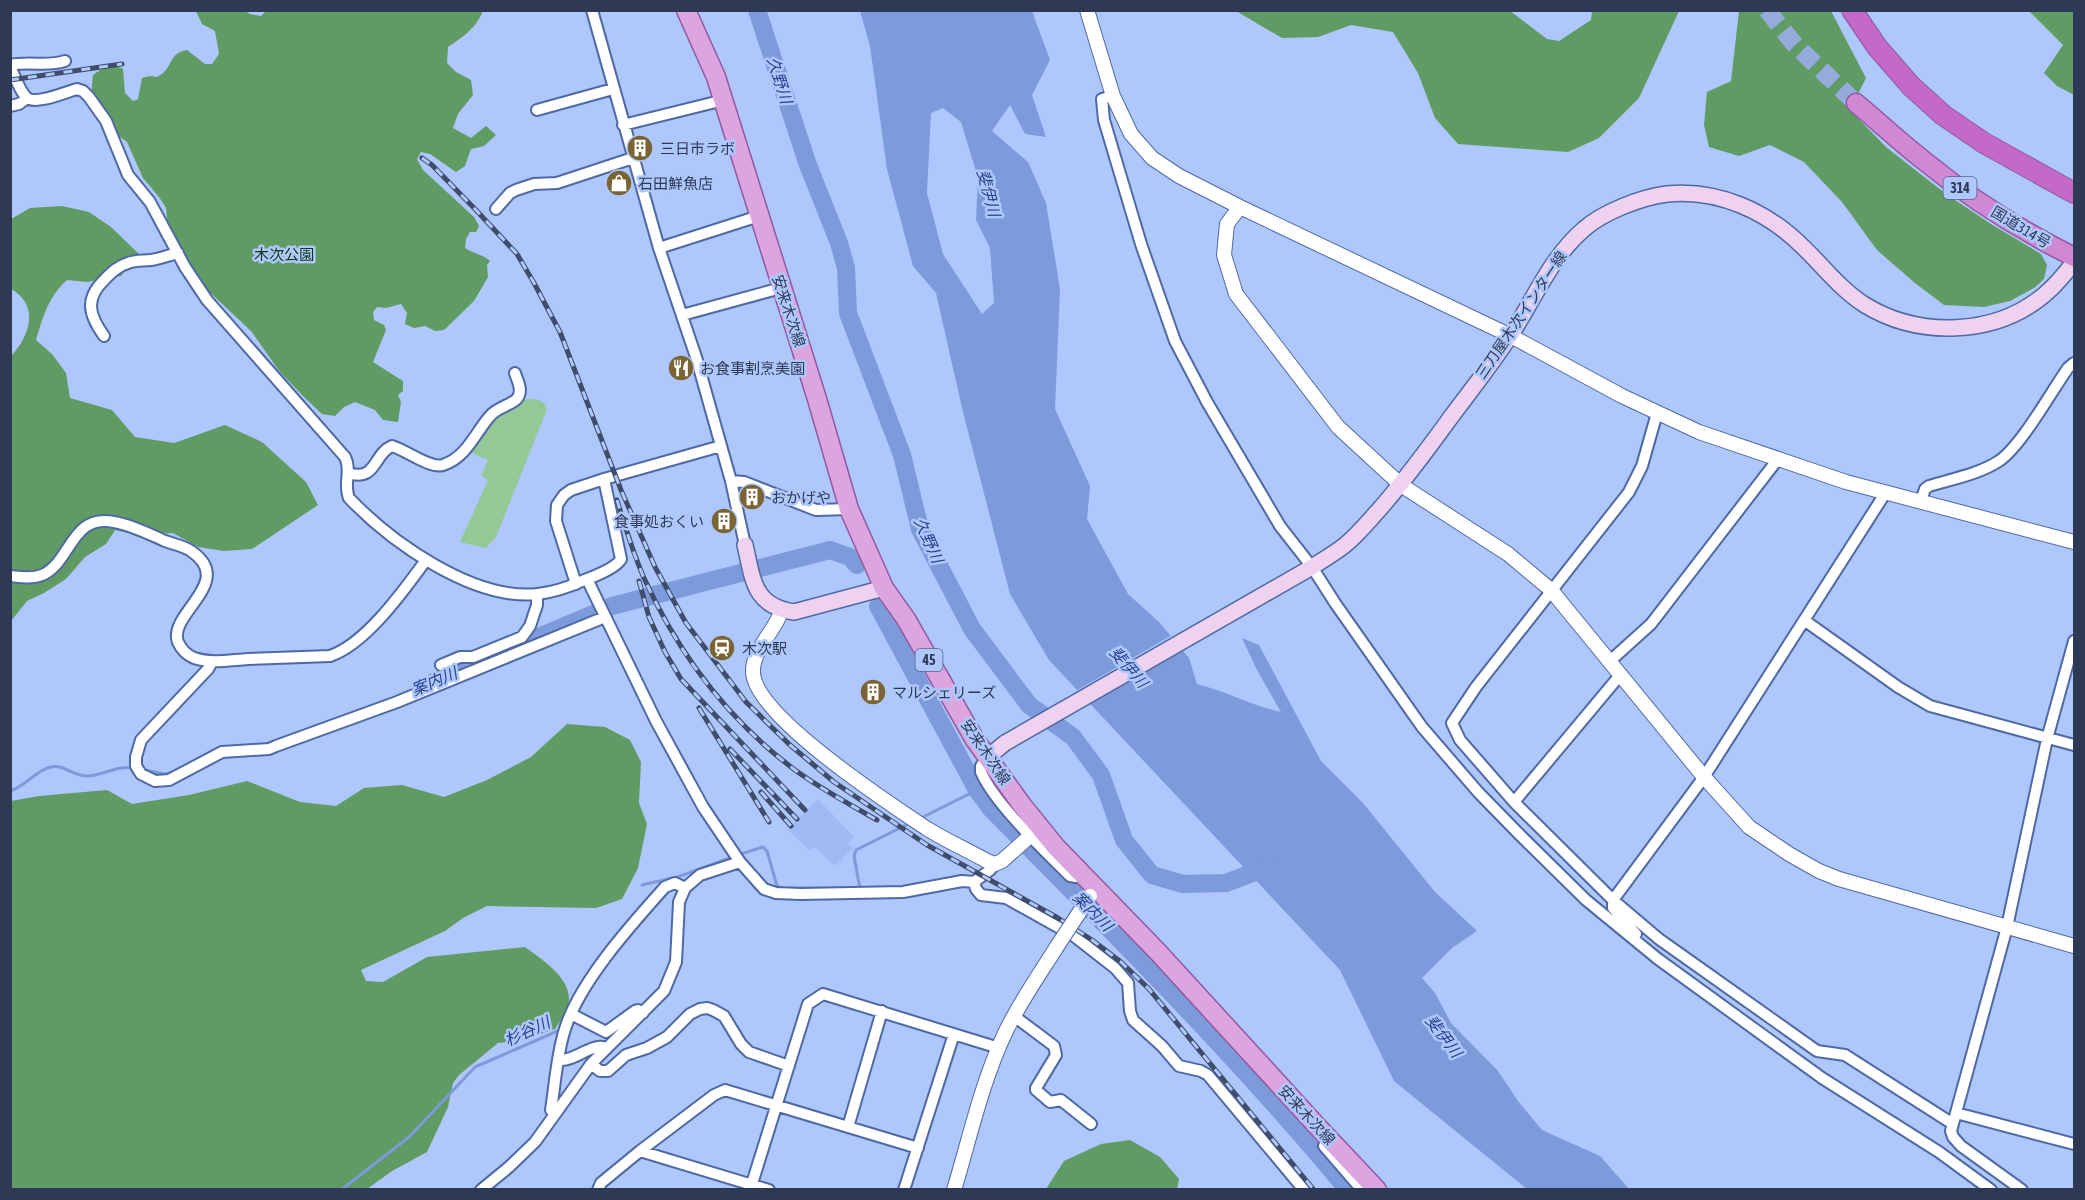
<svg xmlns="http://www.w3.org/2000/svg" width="2085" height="1200" font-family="'Asap Condensed','Noto Sans JP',sans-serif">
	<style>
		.built { fill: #a0baf4 }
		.green { fill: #93c995 }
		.forest { fill: #619b64 }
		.water { fill: #7d9adb; fill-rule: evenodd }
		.pier { fill: #aec7fc }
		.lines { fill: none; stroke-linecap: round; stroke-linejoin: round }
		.stream { stroke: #7d9adb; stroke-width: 3 }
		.river { stroke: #7d9adb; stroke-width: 18 }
		.trunk-tunnel { stroke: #94abdb; stroke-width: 18; stroke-dasharray: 18 9; stroke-linecap: butt }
		.minor-casing { stroke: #4f69a5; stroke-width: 14 }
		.tertiary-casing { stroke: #4f69a5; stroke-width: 16 }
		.secondary-casing { stroke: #4f69a5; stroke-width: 18 }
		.primary-casing { stroke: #9059a0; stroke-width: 21 }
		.trunk-casing { stroke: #9059a0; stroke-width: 21 }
		.motorway-casing { stroke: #9059a0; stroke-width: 22 }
		.minor { stroke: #fff; stroke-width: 10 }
		.tertiary { stroke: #fff; stroke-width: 14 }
		.secondary { stroke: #eed2ef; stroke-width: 15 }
		.primary { stroke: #dca5df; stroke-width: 18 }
		.trunk { stroke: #d087d4; stroke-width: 18 }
		.motorway { stroke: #c569c9; stroke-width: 20 }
		.rail-casing { stroke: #3f4d6b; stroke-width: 5 }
		.rail { stroke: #aec7fc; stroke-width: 3; stroke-dasharray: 9; stroke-linecap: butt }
		.tertiary-bridge-casing { stroke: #4f69a5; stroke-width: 16; stroke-linecap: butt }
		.tertiary-bridge { stroke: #fff; stroke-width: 14 }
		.labels { text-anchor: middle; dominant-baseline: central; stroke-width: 5; stroke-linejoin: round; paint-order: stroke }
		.shield { fill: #aec7fc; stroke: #546487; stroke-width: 1.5 }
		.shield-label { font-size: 14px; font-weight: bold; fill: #2e3a55 }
		.poi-label { font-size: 15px; fill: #2e3a55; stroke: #aec7fc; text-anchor: start }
		.street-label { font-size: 15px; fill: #2e3a55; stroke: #aec7fc }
		.park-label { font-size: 15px; fill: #0c3812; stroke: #aec7fc }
		.water-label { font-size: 16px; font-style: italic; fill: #264390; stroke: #aec7fc }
	</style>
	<rect width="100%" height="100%" fill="#aec7fc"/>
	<path class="built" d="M 818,799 L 854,837 L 848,843 L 853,848 L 835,866 L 815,847 L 810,851 L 787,829 Z"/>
	<path class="green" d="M 527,399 C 536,399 544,399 547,409 L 496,537 L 486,548 L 460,542 L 488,480 L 481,476 L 488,460 L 470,452 L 500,410 Z"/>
	<path class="forest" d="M 267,10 L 483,11 C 476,28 463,37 448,47 L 447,63 L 456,72 L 471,80 L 473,95 L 458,114 L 453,128 L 471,138 L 486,126 L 496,135 L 484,146 L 471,149 L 465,166 L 456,172 L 430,154 L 421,152 L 417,159 L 423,170 L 474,217 L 479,226 L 476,232 L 470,232 L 466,239 L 465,248 C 474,254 482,254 490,261 L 487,265 L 488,277 L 474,301 L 444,330 L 435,331 L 425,326 L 414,328 L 405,324 L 407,313 L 401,304 L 386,308 L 377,307 L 373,312 L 374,320 L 384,325 L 386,330 L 373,362 L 403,381 L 403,391 L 398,395 L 401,402 L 398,422 L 383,420 L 375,410 L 355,402 L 344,407 L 335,416 L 322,414 L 305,398 L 280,372 L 251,331 L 201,284 L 191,269 L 168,228 L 166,208 L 159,197 L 143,178 L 127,142 L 120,137 L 91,95 L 93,75 C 102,68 112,62 123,69 L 125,93 L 133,101 L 138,99 L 142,78 L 150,76 L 157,77 C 175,68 166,54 187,50 L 205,64 L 212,64 L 219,54 L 215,31 L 202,24 L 196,11 L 245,11 L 250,14 L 261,16 Z
		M 1236,11 L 1510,11 L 1547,39 L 1559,41 L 1591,20 L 1592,11 L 1679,11 L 1639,98 L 1599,138 L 1568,152 L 1458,144 L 1435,118 L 1418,73 L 1393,32 L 1351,25 L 1318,37 L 1282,38 Z
		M 1739,11 L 1831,11 L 1866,78 L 1850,110 L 1886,147 L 1946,194 L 1991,224 L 2041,254 L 2047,265 L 2044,279 L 2034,288 L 2010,301 L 1984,307 L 1944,305 L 1915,283 L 1877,250 L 1842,202 L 1804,162 L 1770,145 L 1739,156 L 1709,147 L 1704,125 L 1707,92 L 1731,81 Z
		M 2029,11 L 2074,11 L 2074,95 L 2057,86 L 2044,73 L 2063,45 Z
		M 62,206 L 89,212 L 111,227 L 139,254 L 121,276 L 87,282 L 67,280 C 49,296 43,316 36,340 L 52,354 L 66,373 L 70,398 L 112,410 L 135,437 L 174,443 L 225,425 L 262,442 L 306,482 L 318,505 L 252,549 L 224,551 L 198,547 L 173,533 L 137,535 L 115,530 L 106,544 L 85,557 L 66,579 L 44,593 L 27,601 L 11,621 L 11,356 C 30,336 40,305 11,289 L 11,219 L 30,208 Z
		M 567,724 L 605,727 L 630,740 L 641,762 L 639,803 L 647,824 L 638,868 L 622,899 L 596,908 L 487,906 L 463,918 L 445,931 L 361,970 L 366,981 L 383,982 L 427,957 L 525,947 C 541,959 569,976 569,999 C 569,1009 560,1021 555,1029 L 517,1041 L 498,1043 L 459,1075 L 453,1083 L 448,1107 L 427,1152 L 392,1171 L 367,1189 L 11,1189 L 11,801 L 39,796 L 107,790 L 132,804 L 189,795 L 247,781 L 300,802 L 336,806 L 364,788 L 402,785 L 444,797 L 487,780 L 531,757 Z
		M 1130,1140 L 1160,1157 L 1179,1179 L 1177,1189 L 1046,1189 L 1064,1161 L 1101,1144 Z"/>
	<path class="water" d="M 860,11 L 1032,11 L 1050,60 L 1032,95 L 1046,137 L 1025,134 L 1010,105 L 992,131 L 1028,162 L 1046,203 L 1060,289 L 1055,409 L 1090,486 L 1087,519 L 1128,594 L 1160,623 L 1189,658 L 1197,684 C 1226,691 1252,706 1281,712 L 1257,670 L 1242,638 L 1259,645 L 1321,761 L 1363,803 L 1435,892 L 1477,931 L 1452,948 L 1422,978 L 1435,993 L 1451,1023 L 1498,1071 L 1518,1101 L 1542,1130 L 1600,1156 L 1629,1189 L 1527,1189 L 1394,1081 L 1340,970 L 1049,660 L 1010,594 L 963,412 L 936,293 L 913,266 L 887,169 L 870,46 ZM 943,108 L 961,122 L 978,178 L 976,220 L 990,248 L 994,303 L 982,314 L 943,254 L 927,193 L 931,113 Z"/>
	<path class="pier" d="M 1174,634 L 1184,647 L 1086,704 L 1074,692 Z"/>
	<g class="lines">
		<path class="stream" d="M 140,769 L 165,774 L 175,772
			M 10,791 C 26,786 36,770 51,767 C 64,764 75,777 88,776 C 104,775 117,765 134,768
			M 919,819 L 977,790
			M 741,854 L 763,847 L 767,851 L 777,886 L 782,888
			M 672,879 L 730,858
			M 642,885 L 672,878
			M 788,888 L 821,888
			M 860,889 L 854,856 L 856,850 L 910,823
			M 341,1190 L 409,1137 L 475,1067 L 560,1030"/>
		<path class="river" d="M 757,10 L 808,165 L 839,243 L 846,268 L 848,313 L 902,455 L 920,529 L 972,629 L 1029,705 L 1073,737 L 1101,775 L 1124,840 L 1152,875 L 1183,884 L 1226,883 L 1271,866
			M 878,606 L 977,790 L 992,810 C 1114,933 1237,1056 1348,1190
			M 435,681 L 612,606 L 830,550 L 850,557 L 857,565"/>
		<path class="trunk-tunnel" d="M 1767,10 L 1795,45 L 1856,103"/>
		<defs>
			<path id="minor" d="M 592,10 L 659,248 L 696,357 L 731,481 L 745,545
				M 10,65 C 29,61 48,67 65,61
				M 10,67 C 15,76 19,90 26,97 C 34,106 66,92 77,89 L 83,91 L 89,97 L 106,121 L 128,175 L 150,202 L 185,267 L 207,300 L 345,457 C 352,471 343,484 349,498 C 391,542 473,601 538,594 C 553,592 569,587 582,581 C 593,577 616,568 621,559 L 604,479
				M 1113,96 L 1102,99 L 1104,120 L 1141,244 L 1175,341 L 1207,402 L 1280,526 L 1312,567 L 1335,603 L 1422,727 L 1478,792 L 1518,833 L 1586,900 L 1658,959 L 1822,1078 L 1939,1152 L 1991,1190
				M 10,106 L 19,104 L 27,98
				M 537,110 L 613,89
				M 623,125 L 724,100
				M 496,209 L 510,193 L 516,190 L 534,184 L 557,183 L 633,158
				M 659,248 L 759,216
				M 682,315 L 781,288
				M 104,336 C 88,314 85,298 105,279 C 112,272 118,266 128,263 C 135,260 143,261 151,260 C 160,259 169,255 178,253
				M 1657,413 L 1642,466 L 1629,492 L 1476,687 L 1452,723 L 1460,740 L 1514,802 L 1613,900 L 1659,939 L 1817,1051 L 1845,1055 L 1953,1124
				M 348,473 C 377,482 373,454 392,446 C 406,450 430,469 443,465 C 467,457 475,433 490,416 C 498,406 517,404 519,395 C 522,388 517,380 515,373
				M 731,481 L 744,482 L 816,510 L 849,509
				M 1921,501 L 1925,489 L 1929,486 C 1952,479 1979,474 1999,461 C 2022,445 2051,392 2068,368 L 2074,363
				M 10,576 C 21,577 32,579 42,575 C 71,563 71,513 114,522 C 132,525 149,534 165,541 C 173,544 184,546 191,551 C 237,582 167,614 178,642 C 181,649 187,655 194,658 C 212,664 230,660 248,659 C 275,658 303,657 330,656 C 366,644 404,590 426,560
				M 587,579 L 656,721 L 703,807 L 740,862 L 764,889 L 776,893 L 801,894 L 903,892 L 962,881 L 974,882 L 990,870 L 995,864
				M 576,584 L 556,521 L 557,505 L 564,495 L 571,490 L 604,479 L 721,446
				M 1804,620 L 1898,687 L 1930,706 L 2074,745
				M 1610,661 L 1651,624 L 1778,459
				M 212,662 L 208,669 L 141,740 L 136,757 L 136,766 L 141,774 L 155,781 L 169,780 L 222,752 L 269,749 L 276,746 L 397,702 L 605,617
				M 441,665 L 460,657 L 473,657 L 522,637 L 530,626 L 537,605 L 537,594
				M 988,757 L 981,766 L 981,772 C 995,804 1044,850 1070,876 L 1076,877 L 1080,873
				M 1514,802 L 1621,674
				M 974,882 L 976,889 L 981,895 L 1006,898 L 1074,936 L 1115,968 L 1128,983 L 1130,1011 L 1133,1020 L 1162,1046 L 1179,1066 L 1201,1071 L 1208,1075 L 1304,1190
				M 1636,934 L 1613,908 L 1613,900 L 1704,777 L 1886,492
				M 571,1014 L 606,1032 L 635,1011 L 638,1010 L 643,1013
				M 1014,1016 L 1054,1046 L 1056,1055 L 1036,1088 L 1036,1090 L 1050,1102 L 1061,1100 L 1091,1124
				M 560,1060 C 576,1061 592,1042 607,1048
				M 591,1064 L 600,1071 L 608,1071 L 626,1055 L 647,1048 L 667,1037 L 690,1014 L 700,1009 L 707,1008 L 713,1010 L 724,1016 L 741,1044 L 749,1052 L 789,1066
				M 1956,1113 L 2074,1144
				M 554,1114 L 551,1110 C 555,1084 557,1053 565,1029 C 580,981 632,924 665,887 L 675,883 L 685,888
				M 848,1127 L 882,1011
				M 1324,1146 L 1362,1190
				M 640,1151 L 714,1095 L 725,1090 L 918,1148
				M 481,1190 L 509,1167 L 535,1142 L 591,1064 L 664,991 L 676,962 L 679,902 L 685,888 L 700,875 L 740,862
				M 598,1190 L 601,1183 L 640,1151 L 769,1190
				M 750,1190 L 808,1004 L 823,994 L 999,1048
				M 904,1190 L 954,1034
				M 2022,1190 L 1961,1146 L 1953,1137 L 1951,1131 L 2007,927 L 2047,739 L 2074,641"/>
			<path id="tertiary" d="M 1087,10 L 1113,96 L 1131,134 L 1152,158 L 1179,176 L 1240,207 L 1511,336 L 1622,396 L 1699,432 L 1846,482 L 2074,542
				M 1240,207 L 1227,224 L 1224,255 L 1236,294 L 1338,427 L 1401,485 L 1508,554 L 1551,590 L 1704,777 L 1749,827 L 1789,854 L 1819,871 L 1839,879 L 2074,946
				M 782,610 C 775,631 753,649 753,671 C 752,714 890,804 926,828 C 945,840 967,850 987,861 L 995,864 L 1002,861 L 1030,836
				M 954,1190 C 970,1137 982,1081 1006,1031 C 1020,1002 1039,975 1056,948"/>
			<path id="secondary" d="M 745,545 C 753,579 753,606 794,612 L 884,588
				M 988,757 L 1005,743 L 1312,567 C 1323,560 1335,553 1345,545 C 1357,535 1367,523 1377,512 C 1404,482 1427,450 1451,417 C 1471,390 1492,364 1510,336 C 1534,300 1550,258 1584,229 C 1603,212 1642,197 1667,194 C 1718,189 1767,211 1803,247 C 1823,266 1841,290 1865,305 C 1919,338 1995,336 2044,295 C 2056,285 2065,274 2074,262"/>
			<path id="primary" d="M 686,10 L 716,77 L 817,399 L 849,509 L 884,588 L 906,619 L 975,740 L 1022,805 L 1056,847 L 1157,951 L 1317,1126 L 1377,1190"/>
			<path id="trunk" d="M 1856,103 C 1880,123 1902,144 1927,163 C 1972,200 2022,231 2074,257"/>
			<path id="motorway" d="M 1852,10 L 1877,47 L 1911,86 L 1943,115 L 1984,143 L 2074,193"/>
		</defs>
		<use href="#minor" class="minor-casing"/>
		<use href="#tertiary" class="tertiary-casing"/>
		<use href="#secondary" class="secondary-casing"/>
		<use href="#primary" class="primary-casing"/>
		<use href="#trunk" class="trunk-casing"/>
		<use href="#motorway" class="motorway-casing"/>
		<use href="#minor" class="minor"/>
		<use href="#tertiary" class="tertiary"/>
		<use href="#secondary" class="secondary"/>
		<use href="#primary" class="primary"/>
		<use href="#trunk" class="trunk"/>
		<use href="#motorway" class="motorway"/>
		<defs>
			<path id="rail" d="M 10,80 L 122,64
				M 422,158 L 432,165 L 475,209 L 517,254 L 534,283 L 560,332 L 621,490 L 655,567 L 686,623 L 746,702 L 790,745 L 834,782 L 927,845 L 1058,918 L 1092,940 L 1121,962 L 1149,989 L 1314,1190
				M 617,500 C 625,526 633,553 644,578 C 679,655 727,719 795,770 C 821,789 849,804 877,820
				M 639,581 L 649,617 L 665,652 L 681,679 L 805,810
				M 699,708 L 769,822
				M 730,749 L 797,819
				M 761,792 L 791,826"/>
		</defs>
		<use href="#rail" class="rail-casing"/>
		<use href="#rail" class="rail"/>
		<defs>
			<path id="tertiary-bridge" d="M 1056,948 L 1090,896"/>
		</defs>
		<use href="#tertiary-bridge" class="tertiary-bridge-casing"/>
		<use href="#tertiary-bridge" class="tertiary-bridge"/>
	</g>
	<defs>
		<symbol id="building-disc" viewBox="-11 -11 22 22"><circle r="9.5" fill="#7a6433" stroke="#aec7fc"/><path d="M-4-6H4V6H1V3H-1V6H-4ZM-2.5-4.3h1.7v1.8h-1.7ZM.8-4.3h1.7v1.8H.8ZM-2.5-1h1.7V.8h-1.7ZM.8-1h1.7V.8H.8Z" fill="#fff"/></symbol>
		<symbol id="shop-disc" viewBox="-11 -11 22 22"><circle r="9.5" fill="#7a6433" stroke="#aec7fc"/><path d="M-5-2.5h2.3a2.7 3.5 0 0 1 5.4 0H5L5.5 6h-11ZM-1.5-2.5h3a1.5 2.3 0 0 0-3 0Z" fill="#fff"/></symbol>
		<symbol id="restaurant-disc" viewBox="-11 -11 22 22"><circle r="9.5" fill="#7a6433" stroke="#aec7fc"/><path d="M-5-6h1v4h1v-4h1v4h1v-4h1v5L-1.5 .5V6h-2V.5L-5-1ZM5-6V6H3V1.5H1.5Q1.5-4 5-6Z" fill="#fff"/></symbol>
		<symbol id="station-disc" viewBox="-11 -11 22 22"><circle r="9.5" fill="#7a6433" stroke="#aec7fc"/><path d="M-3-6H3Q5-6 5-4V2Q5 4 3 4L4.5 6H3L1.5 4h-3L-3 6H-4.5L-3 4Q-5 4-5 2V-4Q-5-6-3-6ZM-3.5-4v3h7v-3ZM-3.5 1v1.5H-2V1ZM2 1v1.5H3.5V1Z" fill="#fff"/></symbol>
	</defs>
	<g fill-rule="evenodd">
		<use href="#building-disc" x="625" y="133" width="30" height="30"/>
		<use href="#shop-disc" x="604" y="168" width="30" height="30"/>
		<use href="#restaurant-disc" x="666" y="353" width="30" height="30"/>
		<use href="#building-disc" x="737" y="482" width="30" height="30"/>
		<use href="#building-disc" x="709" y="506" width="30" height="30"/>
		<use href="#station-disc" x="707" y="633" width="30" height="30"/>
		<use href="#building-disc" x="858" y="677" width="30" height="30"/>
	</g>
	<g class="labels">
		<g class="shield">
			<rect x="1943.5" y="177" width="33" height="22" rx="4.5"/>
			<rect x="915.5" y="649" width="27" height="22" rx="4.5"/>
		</g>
		<g class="shield-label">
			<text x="1960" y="188">314</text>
			<text x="929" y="660">45</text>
		</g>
		<g class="poi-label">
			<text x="660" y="148">三日市ラボ</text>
			<text x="638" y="183">石田鮮魚店</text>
			<text x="700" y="368">お食事割烹美園</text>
			<text x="771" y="497">おかげや</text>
			<text x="704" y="521" text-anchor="end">食事処おくい</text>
			<text x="742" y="648">木次駅</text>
			<text x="892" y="692">マルシェリーズ</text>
		</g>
		<g class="street-label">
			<text transform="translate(2021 227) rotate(31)">国道314号</text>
			<text transform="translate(789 311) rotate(72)">安来木次線</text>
			<text transform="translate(1521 315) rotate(-56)">三刀屋木次インター線</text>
			<text transform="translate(986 752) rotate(56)">安来木次線</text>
			<text transform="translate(1307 1115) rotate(47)">安来木次線</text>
		</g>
		<g class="park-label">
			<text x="284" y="254">木次公園</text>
		</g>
		<g class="water-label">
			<text transform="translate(780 80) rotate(72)">久野川</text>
			<text transform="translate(989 193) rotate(75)">斐伊川</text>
			<text transform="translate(929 540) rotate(66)">久野川</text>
			<text transform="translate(1129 667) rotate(49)">斐伊川</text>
			<text transform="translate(434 681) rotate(-23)">案内川</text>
			<text transform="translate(1093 911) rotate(45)">案内川</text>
			<text transform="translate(527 1031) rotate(-25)">杉谷川</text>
			<text transform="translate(1444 1036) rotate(53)">斐伊川</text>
		</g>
	</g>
	<rect width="2085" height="1200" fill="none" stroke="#2e3a55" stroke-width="24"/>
</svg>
